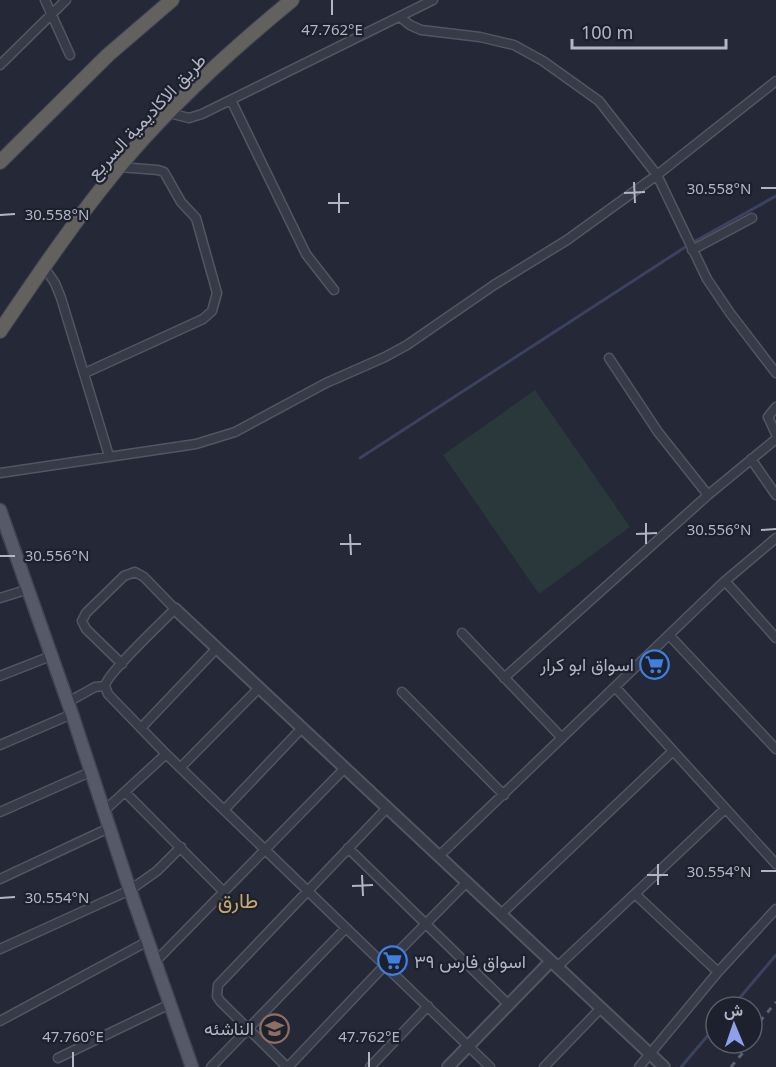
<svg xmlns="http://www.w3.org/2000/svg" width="776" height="1067" font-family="'Noto Sans',Vazirmatn,sans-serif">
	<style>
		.green { fill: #2a383c }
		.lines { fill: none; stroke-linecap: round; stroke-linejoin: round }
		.stream { stroke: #3b425f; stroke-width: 3 }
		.minor-casing { stroke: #535563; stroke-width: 11 }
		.tertiary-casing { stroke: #535563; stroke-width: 14 }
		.primary-casing { stroke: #414451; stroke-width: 15 }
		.trunk-casing { stroke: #404250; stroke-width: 16 }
		.minor { stroke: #373b48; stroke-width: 8 }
		.tertiary { stroke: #373b48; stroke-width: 10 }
		.primary { stroke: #565968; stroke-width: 12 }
		.trunk { stroke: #62615e; stroke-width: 14 }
		.rail { stroke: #5c6071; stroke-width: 3; stroke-dasharray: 6 6; stroke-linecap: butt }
		.ticks { fill: none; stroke: #b3b5c4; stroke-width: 2 }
		.labels { text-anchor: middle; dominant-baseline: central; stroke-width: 4.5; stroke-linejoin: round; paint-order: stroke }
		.street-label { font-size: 18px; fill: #b3b5c4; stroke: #1d202d }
		.poi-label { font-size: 18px; fill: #b3b5c4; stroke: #1d202d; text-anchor: end }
		.quarter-label { font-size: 21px; fill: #c7a86a; stroke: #1d202d }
		.ticks-label { font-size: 15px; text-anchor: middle; fill: #b3b5c4; stroke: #1d202d; stroke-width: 4.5; stroke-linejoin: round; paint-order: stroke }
	</style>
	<rect width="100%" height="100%" fill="#242837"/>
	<path class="green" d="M 535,390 L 630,527 L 539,594 L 443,455 Z"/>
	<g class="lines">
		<path class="stream" d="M 360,458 L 690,244 L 776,196
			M 732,1007 L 776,955
			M 681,1067 L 716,1026"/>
		<defs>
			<path id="minor" d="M 45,0 L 70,55
				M 400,17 L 410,25 L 421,30 L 480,37 L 514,45 L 543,61 L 599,101 L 657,175 L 707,279 L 730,313 L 776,373
				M 0,65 L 66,0
				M 231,100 L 306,254 L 334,290
				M 169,113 L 189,118 L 202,114 L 433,0
				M 692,250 L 752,218
				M 44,267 L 55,283 L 61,298 L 109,456
				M 609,358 L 658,432 L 708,495
				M 85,373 L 203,319 L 212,311 L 217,293 L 196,218 L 181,202 L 164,172 L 158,170 L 119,167
				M 776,407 L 768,417 L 776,434
				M 751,459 L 776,495
				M 0,473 L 196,444 L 235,432 L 326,383 L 385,357 L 407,345 L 494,285 L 567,240 L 657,175 L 776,81
				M 725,581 L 776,638
				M 0,598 L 29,589
				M 462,633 L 562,738
				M 669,635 L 776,749
				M 122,664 L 86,629 L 82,621 L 86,613 L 124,576 L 135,572 L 144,577 L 175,609 C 163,621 106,675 105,686 L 108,694 L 166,754 L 490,1067
				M 0,676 L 51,656
				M 504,678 L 708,495 L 776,439
				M 615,687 L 776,864
				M 402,692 L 504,795
				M 68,702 L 95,687 L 105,686
				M 141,728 L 217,648
				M 0,745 L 72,714
				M 181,767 L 259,688
				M 125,792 L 224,892
				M 224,810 L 302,728
				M 104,811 L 166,754
				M 0,812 L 90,772
				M 348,848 L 509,1005
				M 440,855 L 725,581 L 776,538
				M 0,879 L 109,828
				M 635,894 L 718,972
				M 501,914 L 673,751
				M 0,949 L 130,890 L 157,871 L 181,847
				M 155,962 L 345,768
				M 557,967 L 725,809
				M 0,1021 L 148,941
				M 58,1058 L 170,1004
				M 211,1067 L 346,928
				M 287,1067 L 220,1001 L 217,996 L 218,985 L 387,808
				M 288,1067 L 385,965 L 467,882
				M 370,1067 L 428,1006
				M 544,1067 L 601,1008
				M 639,1067 L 718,972 L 776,909"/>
			<path id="tertiary" d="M 175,609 L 664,1067
				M 448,1067 L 551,961"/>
			<path id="primary" d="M 0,510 L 72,714 L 130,890 L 192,1067"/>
			<path id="trunk" d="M 0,162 L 108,55 L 172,0
				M 0,331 C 38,275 75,220 118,168 C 169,106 230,51 292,0"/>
		</defs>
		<use href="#minor" class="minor-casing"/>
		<use href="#tertiary" class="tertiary-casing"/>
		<use href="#primary" class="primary-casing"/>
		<use href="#trunk" class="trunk-casing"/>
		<use href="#minor" class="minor"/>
		<use href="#tertiary" class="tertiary"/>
		<use href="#primary" class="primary"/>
		<use href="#trunk" class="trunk"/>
		<path class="rail" d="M 752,1031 L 776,1002
			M 731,1067 L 751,1043"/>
	</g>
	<path class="ticks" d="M 332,0 L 332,15M 634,182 L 635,203M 761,188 L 776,188M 339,193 L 339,213M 624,193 L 645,192M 328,203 L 349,203M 0,215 L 15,214M 646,523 L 646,544M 761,530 L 776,529M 350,534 L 351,555M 636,534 L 657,533M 340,544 L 361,544M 0,556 L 15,556M 658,864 L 658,885M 761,871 L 776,871M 362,875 L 363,896M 647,875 L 668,875M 352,886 L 373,885M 0,898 L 15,897M 73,1052 L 73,1067M 369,1052 L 369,1067"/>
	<defs>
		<symbol id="supermarket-ring" viewBox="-11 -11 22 22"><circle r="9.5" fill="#1d202d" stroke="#3f7fe0" stroke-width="1.5"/><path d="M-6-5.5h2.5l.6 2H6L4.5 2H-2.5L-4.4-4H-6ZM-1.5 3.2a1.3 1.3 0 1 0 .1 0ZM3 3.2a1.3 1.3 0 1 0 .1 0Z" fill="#3f7fe0"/></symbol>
		<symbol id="school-ring" viewBox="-11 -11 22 22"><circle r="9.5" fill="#1d202d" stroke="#8d6e63" stroke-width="1.5"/><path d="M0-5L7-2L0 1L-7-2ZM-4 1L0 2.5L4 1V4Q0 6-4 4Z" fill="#8d6e63"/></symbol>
	</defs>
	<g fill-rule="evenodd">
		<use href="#supermarket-ring" x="638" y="648" width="33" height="33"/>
		<use href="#supermarket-ring" x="376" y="944" width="33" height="33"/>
		<use href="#school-ring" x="258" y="1012" width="33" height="33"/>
	</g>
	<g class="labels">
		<g class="street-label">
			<text transform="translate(146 116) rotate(-47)">طريق الاكاديمية السريع</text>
		</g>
		<g class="poi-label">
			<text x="634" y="664">اسواق ابو كرار</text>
			<text x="414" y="961" text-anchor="start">اسواق فارس ٣٩</text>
			<text x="254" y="1028">الناشئه</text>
		</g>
		<g class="quarter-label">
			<text x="238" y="900">طارق</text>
		</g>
	</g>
	<g class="ticks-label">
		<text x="332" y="35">47.762°E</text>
		<text x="719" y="194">30.558°N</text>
		<text x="57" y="220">30.558°N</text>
		<text x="719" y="535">30.556°N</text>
		<text x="57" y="561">30.556°N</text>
		<text x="719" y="877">30.554°N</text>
		<text x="57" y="903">30.554°N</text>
		<text x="73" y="1042">47.760°E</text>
		<text x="369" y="1042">47.762°E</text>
	</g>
	<g transform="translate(734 1025) rotate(358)"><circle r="28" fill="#1d202d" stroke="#595c69" stroke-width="1.5"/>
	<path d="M0-4.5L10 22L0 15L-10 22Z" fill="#909feb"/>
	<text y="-9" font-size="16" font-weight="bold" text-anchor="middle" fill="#b3b5c4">ش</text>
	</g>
	<path d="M572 39v9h154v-9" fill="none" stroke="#b3b5c4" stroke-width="3"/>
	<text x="581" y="39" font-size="18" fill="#b3b5c4" stroke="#1d202d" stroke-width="4.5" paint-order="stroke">100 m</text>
</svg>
